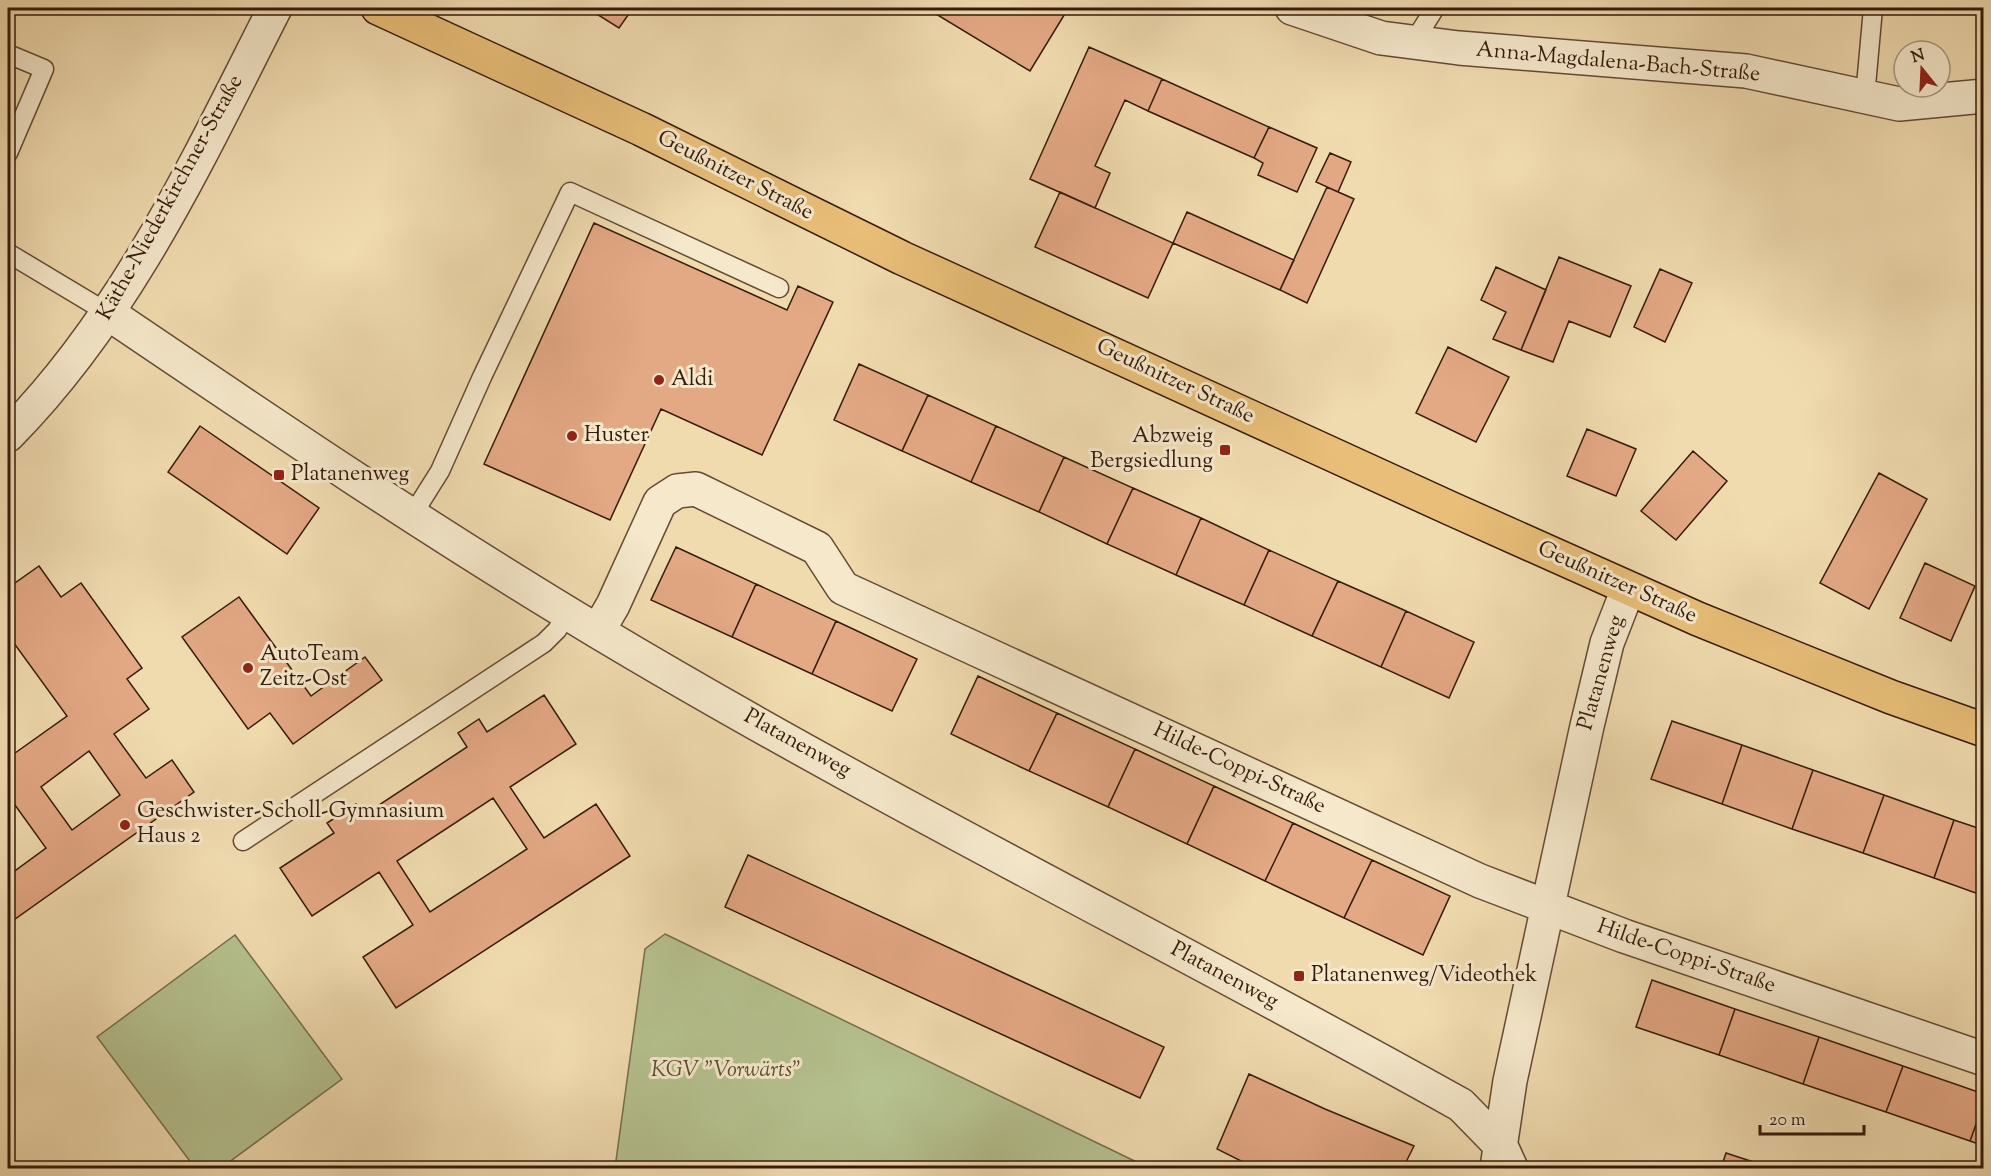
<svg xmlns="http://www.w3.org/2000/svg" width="1991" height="1176" font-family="'Sorts Mill Goudy',serif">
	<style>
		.green { fill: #b5c18f; stroke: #756e4d; stroke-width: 1.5 }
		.building { fill: #e3a884; stroke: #351b0b; stroke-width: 1.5; fill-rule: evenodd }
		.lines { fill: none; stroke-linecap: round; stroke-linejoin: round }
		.service-casing { stroke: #644b34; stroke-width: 21 }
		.minor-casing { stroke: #644b34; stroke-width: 36 }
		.primary-casing { stroke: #351b0b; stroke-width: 36 }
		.service { stroke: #f5e8cb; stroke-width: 18 }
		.minor { stroke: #f5e8cb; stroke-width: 33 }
		.primary { stroke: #e8be78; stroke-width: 33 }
		.poi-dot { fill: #8f2418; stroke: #f5e8cb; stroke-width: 2 }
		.labels { text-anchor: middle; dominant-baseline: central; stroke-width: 6; stroke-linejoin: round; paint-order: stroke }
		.street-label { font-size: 22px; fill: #351b0b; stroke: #f5e8cb }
		.poi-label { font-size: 22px; fill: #351b0b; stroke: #f5e8cb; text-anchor: start }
		.park-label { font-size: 22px; font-style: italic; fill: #5b4d33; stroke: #f5e8cb }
	</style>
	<rect width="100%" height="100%" fill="#f0dbaf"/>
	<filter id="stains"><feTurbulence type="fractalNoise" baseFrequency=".00333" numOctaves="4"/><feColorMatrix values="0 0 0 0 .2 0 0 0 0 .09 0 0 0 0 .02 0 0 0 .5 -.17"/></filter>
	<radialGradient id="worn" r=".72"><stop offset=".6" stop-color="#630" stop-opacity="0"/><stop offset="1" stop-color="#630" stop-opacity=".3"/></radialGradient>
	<path class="green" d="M 665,934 L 1149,1168 L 615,1168 L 645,949 Z
		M 235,935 L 342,1079 L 221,1168 L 195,1168 L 97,1037 Z"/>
	<path class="building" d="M 587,8 L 633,8 L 619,28 Z
		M 926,8 L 1058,8 L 1066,12 L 1030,71 Z
		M 1089,47 L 1162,79 L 1148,111 L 1125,100 L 1095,166 L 1110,173 L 1095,208 L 1030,179 Z
		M 1162,79 L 1269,127 L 1254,158 L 1148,111 Z
		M 1269,127 L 1317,148 L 1297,192 L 1258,175 L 1263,163 L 1254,158 Z
		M 1330,153 L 1351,162 L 1338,192 L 1316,182 Z
		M 1327,187 L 1354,199 L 1307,303 L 1280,290 Z
		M 1060,192 L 1173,243 L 1148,298 L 1035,247 Z
		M 1187,212 L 1294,260 L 1280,290 L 1173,243 Z
		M 594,223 L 787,310 L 798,286 L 833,302 L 762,455 L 661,409 L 610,520 L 484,464 Z
		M 1559,257 L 1631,286 L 1610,337 L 1569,321 L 1553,362 L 1521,350 Z
		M 1496,267 L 1546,290 L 1521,350 L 1493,339 L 1506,312 L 1481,300 Z
		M 1660,269 L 1692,283 L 1665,342 L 1634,327 Z
		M 1448,347 L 1509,377 L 1476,442 L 1416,413 Z
		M 859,364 L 928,395 L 902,451 L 834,420 Z
		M 928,395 L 996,426 L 971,482 L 902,451 Z
		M 200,426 L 319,508 L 287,554 L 168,472 Z
		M 996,426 L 1064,457 L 1039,512 L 971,482 Z
		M 1587,429 L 1636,449 L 1616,496 L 1567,476 Z
		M 1693,451 L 1727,481 L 1676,540 L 1641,511 Z
		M 1064,457 L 1133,488 L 1107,544 L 1039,512 Z
		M 1879,473 L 1927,499 L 1869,609 L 1820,583 Z
		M 1133,488 L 1201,518 L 1176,575 L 1107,544 Z
		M 1201,518 L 1269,550 L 1244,605 L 1176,575 Z
		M 676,547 L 756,584 L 732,637 L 651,600 Z
		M 1269,550 L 1338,581 L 1312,636 L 1244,605 Z
		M 1925,563 L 1975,586 L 1951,641 L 1900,618 Z
		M 39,566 L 61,597 L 81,583 L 142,668 L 127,679 L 149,709 L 114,734 L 146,778 L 172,760 L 194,792 L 8,924 L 8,876 L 46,848 L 15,805 L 8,810 L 8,742 L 15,753 L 67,716 L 11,639 L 8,641 L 8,588 ZM 89,751 L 120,795 L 72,830 L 41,787 Z
		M 1338,581 L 1406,611 L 1381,667 L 1312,636 Z
		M 756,584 L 836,621 L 812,674 L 732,637 Z
		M 239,597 L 311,696 L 365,657 L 382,680 L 293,744 L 270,713 L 248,729 L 182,637 Z
		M 1406,611 L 1474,642 L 1449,698 L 1381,667 Z
		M 836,621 L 917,659 L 892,711 L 812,674 Z
		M 978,676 L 1057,713 L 1029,771 L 951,734 Z
		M 544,695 L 576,744 L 510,787 L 544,838 L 596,804 L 630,856 L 396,1008 L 363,957 L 413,925 L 379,872 L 312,916 L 280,868 L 334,833 L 327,823 L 356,804 L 364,815 L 467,747 L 458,733 L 479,719 L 487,732 ZM 493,798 L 527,849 L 430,912 L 397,861 Z
		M 1057,713 L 1135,749 L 1108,807 L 1029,771 Z
		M 1672,721 L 1742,745 L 1722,804 L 1651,779 Z
		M 1742,745 L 1813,770 L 1792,829 L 1722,804 Z
		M 1135,749 L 1214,786 L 1187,844 L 1108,807 Z
		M 1813,770 L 1884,795 L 1863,853 L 1792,829 Z
		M 1214,786 L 1293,823 L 1265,881 L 1187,844 Z
		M 1884,795 L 1954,820 L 1934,878 L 1863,853 Z
		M 1954,820 L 1984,830 L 1984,896 L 1934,878 Z
		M 1293,823 L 1372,860 L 1344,918 L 1265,881 Z
		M 748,855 L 1164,1047 L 1140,1098 L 725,907 Z
		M 1372,860 L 1450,896 L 1423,955 L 1344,918 Z
		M 1652,980 L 1735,1009 L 1719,1055 L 1636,1027 Z
		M 1735,1009 L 1819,1037 L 1803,1084 L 1719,1055 Z
		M 1819,1037 L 1903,1066 L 1886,1112 L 1803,1084 Z
		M 1903,1066 L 1984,1094 L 1984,1102 L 1970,1141 L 1886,1112 Z
		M 1249,1074 L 1325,1109 L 1414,1146 L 1403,1168 L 1305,1168 L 1299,1166 L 1298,1168 L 1255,1168 L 1217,1149 Z
		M 1984,1102 L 1984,1146 L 1970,1141 Z
		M 1726,1153 L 1772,1168 L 1721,1168 Z"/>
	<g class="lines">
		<defs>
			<path id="service" d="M 1413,43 L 1435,8
				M 8,54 L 44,69 L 8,153
				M 1865,97 L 1873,8
				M 8,253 L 108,313
				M 413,514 L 440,471 L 482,377 L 570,192 L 779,288
				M 243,841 L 544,643 L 557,630 L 568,613"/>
			<path id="minor" d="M 1292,8 L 1381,38 L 1459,48 L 1746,71 L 1899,104 L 1984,96
				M 108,313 C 269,422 430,531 597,631 C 879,800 1175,945 1461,1105 L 1501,1146 L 1511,1168
				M 8,435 C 127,315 199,157 275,8
				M 598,631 L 613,605 L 660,502 L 677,491 L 696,489 L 817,548 L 843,588 L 1480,881 L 1624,936 L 1984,1059
				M 1498,1161 L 1510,1081 L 1587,726 L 1607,643 L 1628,589"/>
			<path id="primary" d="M 378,8 L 641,129 L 902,258 L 1454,510 L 1698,619 L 1891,697 L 1984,730"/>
		</defs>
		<use href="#service" class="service-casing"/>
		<use href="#minor" class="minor-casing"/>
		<use href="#primary" class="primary-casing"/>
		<use href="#service" class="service"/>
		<use href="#minor" class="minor"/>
		<use href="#primary" class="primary"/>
	</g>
	<g class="poi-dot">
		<circle cx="659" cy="380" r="6"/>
		<circle cx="572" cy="436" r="6"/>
		<rect x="1219" y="444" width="12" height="12" rx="3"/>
		<rect x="273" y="469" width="12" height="12" rx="3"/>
		<circle cx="248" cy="668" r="6"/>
		<circle cx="125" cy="825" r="6"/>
		<rect x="1293" y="970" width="12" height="12" rx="3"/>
	</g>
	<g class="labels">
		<g class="street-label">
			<text transform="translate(1618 63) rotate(5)">Anna-Magdalena-Bach-Straße</text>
			<text transform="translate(735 176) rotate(27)">Geußnitzer Straße</text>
			<text transform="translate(171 198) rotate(-61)">Käthe-Niederkirchner-Straße</text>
			<text transform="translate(1175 382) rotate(25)">Geußnitzer Straße</text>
			<text transform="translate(1617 583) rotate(24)">Geußnitzer Straße</text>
			<text transform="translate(1602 673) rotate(-74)">Platanenweg</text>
			<text transform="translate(797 744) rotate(29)">Platanenweg</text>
			<text transform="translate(1239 769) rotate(25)">Hilde-Coppi-Straße</text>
			<text transform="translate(1686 957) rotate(19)">Hilde-Coppi-Straße</text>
			<text transform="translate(1224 976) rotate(28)">Platanenweg</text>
		</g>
		<g class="poi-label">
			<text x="671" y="380">Aldi</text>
			<text x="584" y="436">Huster</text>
			<text x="1213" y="437" text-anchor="end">Abzweig<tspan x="1213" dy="25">Bergsiedlung</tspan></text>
			<text x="291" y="475">Platanenweg</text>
			<text x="260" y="655">AutoTeam<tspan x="260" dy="25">Zeitz-Ost</tspan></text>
			<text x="137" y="812">Geschwister-Scholl-Gymnasium<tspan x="137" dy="25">Haus 2</tspan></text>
			<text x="1311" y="976">Platanenweg/Videothek</text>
		</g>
		<g class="park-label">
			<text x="726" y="1071">KGV "Vorwärts"</text>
		</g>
	</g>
	<rect width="1991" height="1176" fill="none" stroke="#f0dbaf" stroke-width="30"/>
	<rect x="9" y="9" width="1973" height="1158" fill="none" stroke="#351b0b" stroke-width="3"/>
	<rect x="15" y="15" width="1961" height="1146" fill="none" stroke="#351b0b" stroke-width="1.5"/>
	<g transform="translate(1922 69) rotate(342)"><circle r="28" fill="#f5e8cb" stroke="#a8967e" stroke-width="1.5"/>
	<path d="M0-4.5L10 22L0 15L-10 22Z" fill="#8f2418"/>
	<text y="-9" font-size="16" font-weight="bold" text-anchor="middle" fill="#351b0b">N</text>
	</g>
	<path d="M1760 1125v9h104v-9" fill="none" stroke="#351b0b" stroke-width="3"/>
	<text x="1769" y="1125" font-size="18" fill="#351b0b" stroke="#f5e8cb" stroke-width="4.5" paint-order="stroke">20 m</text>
	<rect width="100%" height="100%" filter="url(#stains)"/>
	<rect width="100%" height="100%" fill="url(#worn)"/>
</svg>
